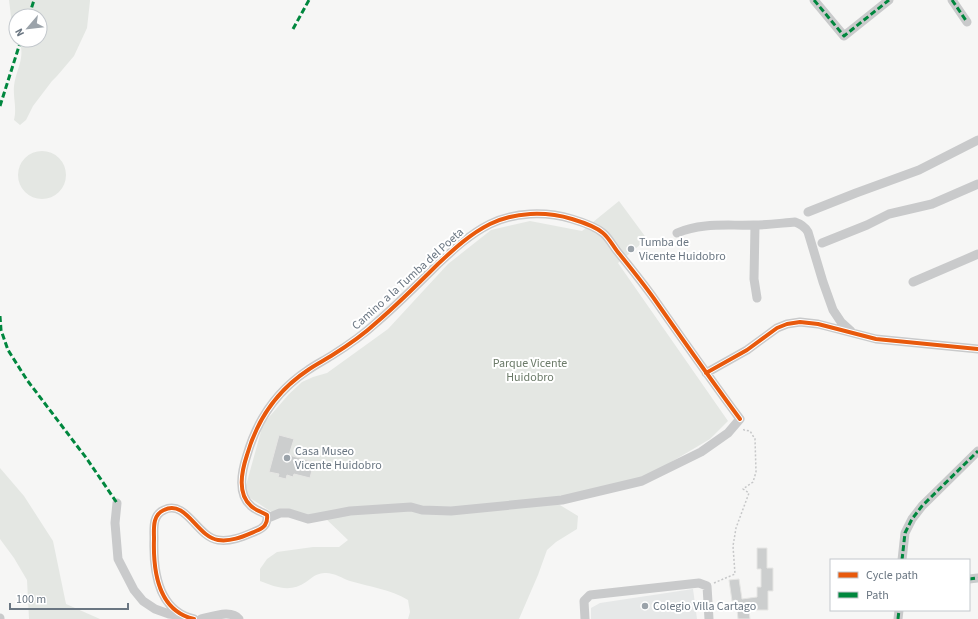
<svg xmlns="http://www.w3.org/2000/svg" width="978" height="619" font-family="'Source Sans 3',sans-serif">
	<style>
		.built { fill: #e6e8e8 }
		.green { fill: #e4e7e3 }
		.building { fill: #cccece; stroke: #e6e6e4 }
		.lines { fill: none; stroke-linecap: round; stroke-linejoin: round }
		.path { stroke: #c6c7c8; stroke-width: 1.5; stroke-dasharray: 2 2; stroke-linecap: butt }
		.minor { stroke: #c9cacb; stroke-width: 9 }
		.quiet { stroke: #00873e; stroke-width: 3; stroke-dasharray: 6 3; stroke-linecap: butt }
		.cycleway-casing { stroke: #fff; stroke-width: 6 }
		.cycleway { stroke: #e8590c; stroke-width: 4 }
		.poi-dot { fill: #9ba3aa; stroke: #fff; stroke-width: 1.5 }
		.labels { text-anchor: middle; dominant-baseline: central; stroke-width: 4; stroke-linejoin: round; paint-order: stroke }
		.poi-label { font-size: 12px; fill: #6a7682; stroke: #fff; text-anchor: start }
		.street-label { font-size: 12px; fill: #6a7682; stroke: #fff }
		.park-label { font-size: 12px; fill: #6b7a68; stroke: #fff }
	</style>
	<rect width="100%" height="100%" fill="#f6f6f5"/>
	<path class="built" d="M 693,589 L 697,619 L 591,619 L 591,608 L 600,603 Z"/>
	<path class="green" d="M 9,0 L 90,0 L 90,1 L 87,28 L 74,56 L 57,76 L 52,81 L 33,106 L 26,120 L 20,125 L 14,120 C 17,107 13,99 14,86 C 16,69 26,58 19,40 L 40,40 L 40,16 L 16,16 L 16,35 L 12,25 Z
		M18 175a24 24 0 1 1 48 0a24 24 0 1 1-48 0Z
		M 619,201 L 647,239 L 618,263 L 728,421 L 710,439 L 646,477 L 555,502 L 578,516 L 577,529 L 556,542 L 547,550 L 538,575 L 519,619 L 408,619 L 410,612 L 408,600 C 390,589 370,587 350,581 C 342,578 333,572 324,573 C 315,574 313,577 306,582 C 291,593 275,587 260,581 L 260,569 L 267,559 L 277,552 L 313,547 L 339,547 L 348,540 L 324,517 L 273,513 L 250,498 L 245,489 L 263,424 L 289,394 L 302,382 L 313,377 L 327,373 L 388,329 L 448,264 L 491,230 L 530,221 L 582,231 Z
		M 0,468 L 24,496 L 53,541 L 66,604 L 100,619 L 29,619 L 27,580 L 14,558 L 0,539 Z"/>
	<path class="building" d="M 279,435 L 294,439 L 289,455 L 314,462 L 310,478 L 294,474 L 293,477 L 287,475 L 286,479 L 278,477 L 279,474 L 269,472 Z
		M 757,548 L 767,548 L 767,568 L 773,568 L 773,591 L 768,591 L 768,610 L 749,610 L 750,619 L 738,619 L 736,600 L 732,601 L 729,580 L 739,579 L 742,599 L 757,597 L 757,587 L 761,587 L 761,569 L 757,569 Z"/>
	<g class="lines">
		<path class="path" d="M 714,583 L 735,574 L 733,546 L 736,528 L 749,493 L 743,489 L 753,482 L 756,472 L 755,439 L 750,431 L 744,430 L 743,428"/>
		<path class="minor" d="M 814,0 L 844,36 L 889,0
			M 952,0 L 967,22
			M 808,212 L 856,193 L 919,170 L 978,140
			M 755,225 L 754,279 L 757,298
			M 677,233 C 702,222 728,226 754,225 C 768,225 782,223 795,222 C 801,224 805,227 808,232 L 823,282 L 833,310 L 841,322 L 851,331
			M 822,243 L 867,225 L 889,214 L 932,204 L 978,184
			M 913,282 L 978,254
			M 706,373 L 747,350 L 777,328 L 787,324 L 800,322 L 818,324 L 876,339 L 978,349
			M 117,503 L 115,523 L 118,559 L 134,590 L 143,601 L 155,609 L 169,614 L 183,616
			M 902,560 L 905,533 L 912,519 L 922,506 L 978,451
			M 969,579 L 978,578
			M 0,618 L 0,619
			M 194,619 C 158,611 153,570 154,539 C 154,529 152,515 164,510 C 186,499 197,537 218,540 C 232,542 244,536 256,531 C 264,528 268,524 267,515 C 262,512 255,510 251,506 C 237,494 242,470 247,455 C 257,420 278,390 308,370 C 315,365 323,361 331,356 C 347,346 363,335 377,322 C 398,304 418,284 438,264 C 454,249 470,234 490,224 C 515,212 545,211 572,219 C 582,222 595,226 603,233 C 609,238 613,246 617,251 C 630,267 643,283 655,300 C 683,340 711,380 740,419 L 728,433 L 701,452 L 642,481 L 562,500 L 451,511 L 422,510 L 411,507 L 350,511 L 308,519 L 289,513 L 280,513 L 268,518
			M 201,619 C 212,617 231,609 239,619
			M 585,619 L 584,601 L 590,595 L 699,583 L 707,586 L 709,619
			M 898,619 L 899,610"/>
		<path class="quiet" d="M 814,0 L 844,36 L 889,0
			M 952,0 L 967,22
			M 29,16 L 34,0
			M 293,29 L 309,0
			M 0,106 L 21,40
			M 0,316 L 1,330 L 8,350 L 27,380 L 87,459 L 117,503
			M 902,560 L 905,533 L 912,519 L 922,506 L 978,451
			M 969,579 L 978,578
			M 898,619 L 899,610"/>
		<defs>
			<path id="cycleway" d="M 706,373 L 747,350 L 777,328 L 787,324 L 800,322 L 818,324 L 876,339 L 978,349
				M 194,619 C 158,611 153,570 154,539 C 154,529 152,515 164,510 C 186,499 197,537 218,540 C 232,542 244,536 256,531 C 264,528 268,524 267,515 C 262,512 255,510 251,506 C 237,494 242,470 247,455 C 257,420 278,390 308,370 C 315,365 323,361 331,356 C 347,346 363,335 377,322 C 398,304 418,284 438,264 C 454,249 470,234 490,224 C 515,212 545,211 572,219 C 582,222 595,226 603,233 C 609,238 613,246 617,251 C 630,267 643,283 655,300 C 683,340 711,380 740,419"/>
		</defs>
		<use href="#cycleway" class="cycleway-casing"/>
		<use href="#cycleway" class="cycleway"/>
	</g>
	<g class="poi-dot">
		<circle cx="631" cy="249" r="4"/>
		<circle cx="287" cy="458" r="4"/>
		<circle cx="645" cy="606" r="4"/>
	</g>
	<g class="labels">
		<g class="poi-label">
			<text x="639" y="242">Tumba de<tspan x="639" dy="14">Vicente Huidobro</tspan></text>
			<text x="295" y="451">Casa Museo<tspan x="295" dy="14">Vicente Huidobro</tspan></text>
			<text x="653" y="606">Colegio Villa Cartago</text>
		</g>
		<g class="street-label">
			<text transform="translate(408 279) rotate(-42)">Camino a la Tumba del Poeta</text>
		</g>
		<g class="park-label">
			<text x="530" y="363">Parque Vicente<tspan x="530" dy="14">Huidobro</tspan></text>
		</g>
	</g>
	<rect x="830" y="559" width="140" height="52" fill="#ffffff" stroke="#c3c8cd"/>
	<rect x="838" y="572" width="20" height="6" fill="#e8590c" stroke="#c3c8cd"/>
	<text x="866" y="579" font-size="12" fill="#6a7682">Cycle path</text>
	<rect x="838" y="592" width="20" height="6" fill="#00873e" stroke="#c3c8cd"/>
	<text x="866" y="599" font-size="12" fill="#6a7682">Path</text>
	<g transform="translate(28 28) rotate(242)"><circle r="19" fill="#ffffff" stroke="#c3c8cd"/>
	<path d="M0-3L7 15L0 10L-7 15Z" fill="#9ba3aa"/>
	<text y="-6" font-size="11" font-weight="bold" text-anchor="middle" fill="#6a7682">N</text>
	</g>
	<path d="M10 603v6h118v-6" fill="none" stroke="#6a7682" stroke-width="2"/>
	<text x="16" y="603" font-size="12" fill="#6a7682" stroke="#ffffff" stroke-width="3" paint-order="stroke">100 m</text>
</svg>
